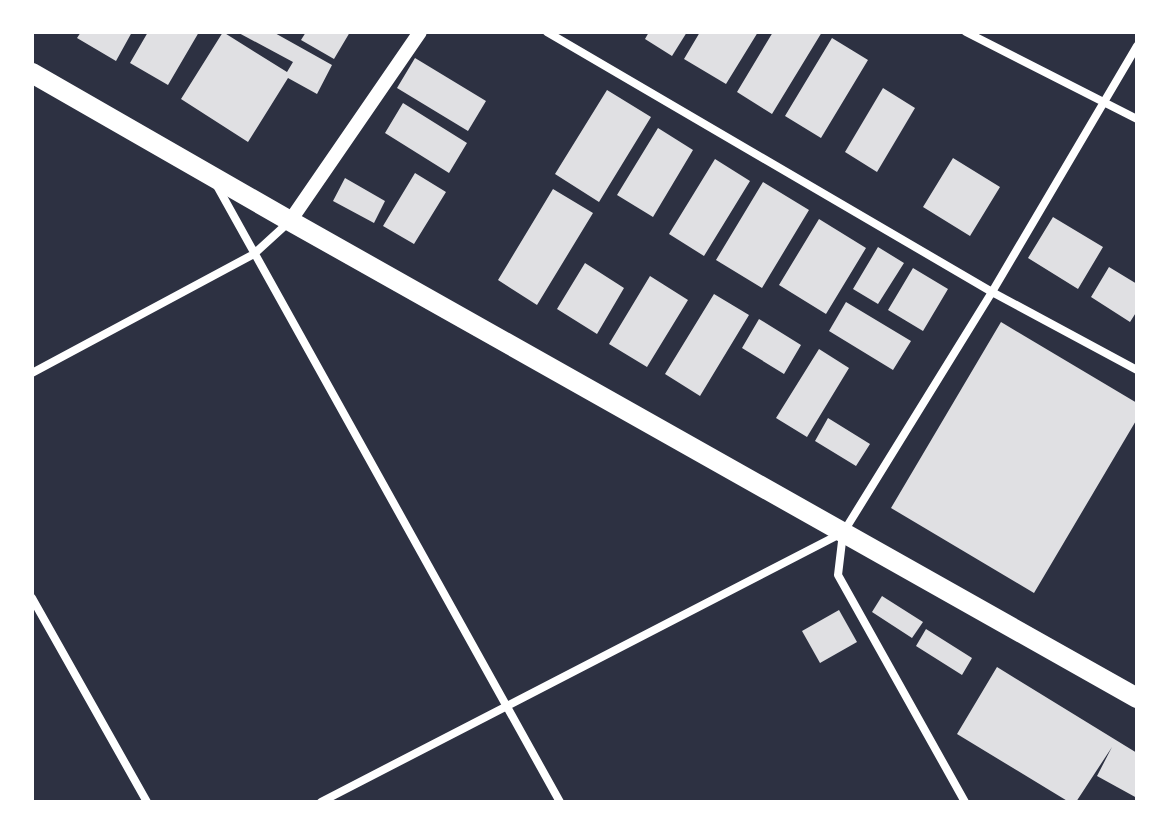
<svg xmlns="http://www.w3.org/2000/svg" width="1169" height="834" font-family="'IBM Plex Serif',serif">
	<style>
		.building { fill: #e0e0e3 }
		.lines { fill: none; stroke-linecap: round; stroke-linejoin: round }
		.minor { stroke: #fff; stroke-width: 8 }
		.tertiary { stroke: #fff; stroke-width: 14 }
		.primary { stroke: #fff; stroke-width: 20 }
	</style>
	<rect width="100%" height="100%" fill="#2d3142"/>
	<path class="building" d="M 81,32 L 132,32 L 116,61 L 77,38 Z
		M 148,32 L 199,32 L 168,85 L 130,63 Z
		M 223,32 L 287,72 L 293,62 L 237,32 L 273,32 L 332,65 L 317,94 L 288,78 L 248,142 L 181,99 Z
		M 306,32 L 350,32 L 334,59 L 301,40 Z
		M 649,32 L 687,32 L 672,56 L 645,39 Z
		M 700,32 L 758,32 L 726,84 L 684,59 Z
		M 773,32 L 822,32 L 772,114 L 737,92 Z
		M 832,38 L 868,60 L 821,138 L 785,116 Z
		M 415,58 L 486,101 L 468,131 L 397,88 Z
		M 883,88 L 915,108 L 877,172 L 845,152 Z
		M 607,90 L 651,117 L 599,202 L 555,174 Z
		M 403,103 L 467,143 L 449,173 L 385,133 Z
		M 658,128 L 693,150 L 653,217 L 617,195 Z
		M 953,158 L 1000,187 L 970,236 L 923,207 Z
		M 715,159 L 750,181 L 704,256 L 669,234 Z
		M 415,173 L 446,192 L 414,244 L 383,226 Z
		M 345,178 L 385,201 L 374,223 L 333,201 Z
		M 763,182 L 809,210 L 762,288 L 716,260 Z
		M 553,189 L 593,213 L 537,305 L 498,280 Z
		M 1053,217 L 1103,247 L 1078,289 L 1028,258 Z
		M 819,219 L 866,248 L 826,314 L 779,285 Z
		M 878,247 L 904,263 L 878,304 L 853,289 Z
		M 585,263 L 624,288 L 597,334 L 557,309 Z
		M 1109,267 L 1137,284 L 1137,311 L 1130,322 L 1091,297 Z
		M 913,268 L 948,289 L 923,331 L 888,310 Z
		M 650,276 L 688,300 L 647,367 L 609,344 Z
		M 714,294 L 749,315 L 700,396 L 665,374 Z
		M 846,302 L 911,341 L 893,370 L 829,331 Z
		M 759,319 L 801,345 L 784,374 L 742,348 Z
		M 1001,322 L 1137,403 L 1137,419 L 1034,593 L 891,508 Z
		M 819,349 L 849,368 L 807,437 L 776,418 Z
		M 828,418 L 870,444 L 856,466 L 815,441 Z
		M 882,596 L 923,622 L 912,638 L 872,612 Z
		M 839,610 L 857,642 L 820,663 L 802,631 Z
		M 926,629 L 972,658 L 962,675 L 916,646 Z
		M 997,667 L 1137,753 L 1137,798 L 1097,776 L 1112,747 L 1076,802 L 1069,802 L 957,734 Z"/>
	<g class="lines">
		<path class="minor" d="M 547,32 L 992,292 L 1137,370
			M 966,32 L 1137,119
			M 216,184 L 560,802
			M 32,373 L 254,254 L 289,222
			M 32,598 L 147,802
			M 321,802 L 842,533
			M 965,802 L 838,575 L 843,533 L 992,292 L 1137,46"/>
		<path class="tertiary" d="M 290,221 L 420,32"/>
		<path class="primary" d="M 32,73 L 290,221 L 1137,698"/>
	</g>
	<rect width="1169" height="834" fill="none" stroke="#ffffff" stroke-width="68"/>
</svg>
